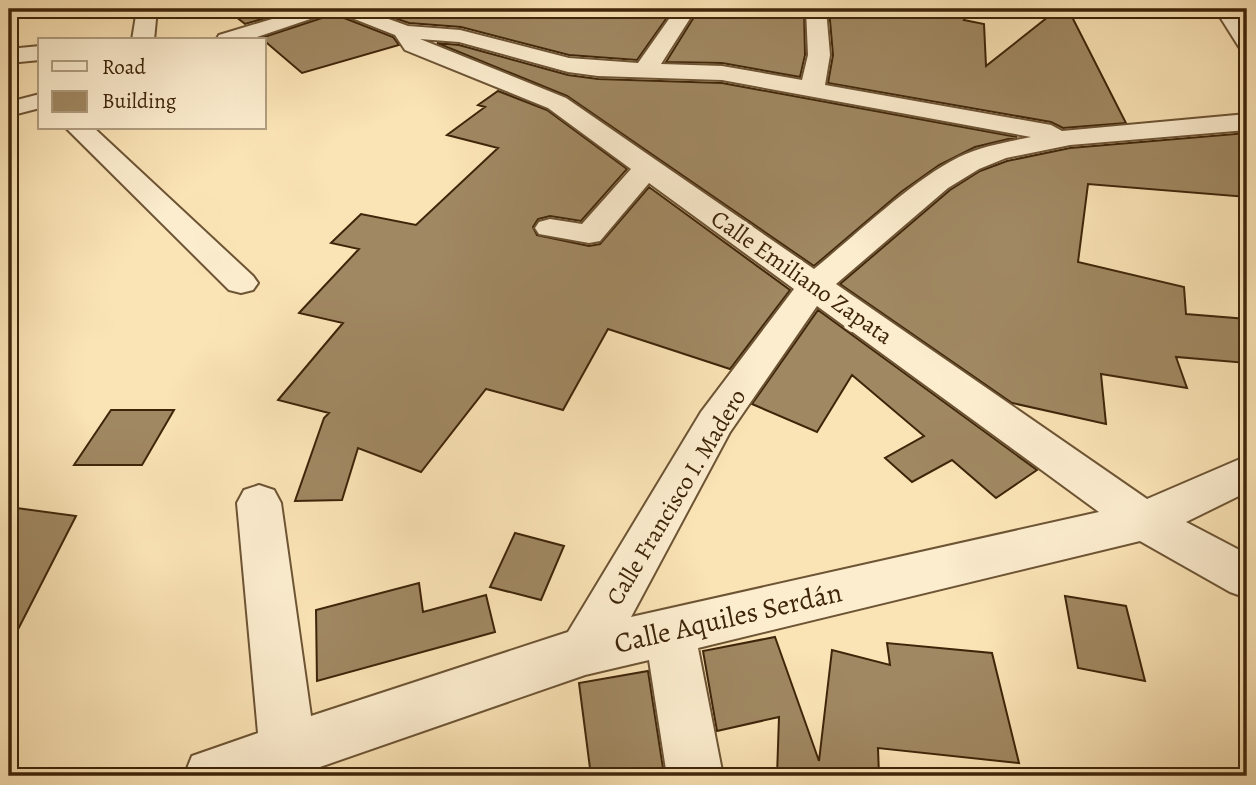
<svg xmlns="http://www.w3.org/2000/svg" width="1256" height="785" font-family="Alegreya,serif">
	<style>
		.building { fill: #a08862; stroke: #3e2509; stroke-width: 2 }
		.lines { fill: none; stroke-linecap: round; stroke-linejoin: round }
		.minor-casing { stroke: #6d5434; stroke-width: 4 }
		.minor { fill: #fcedcf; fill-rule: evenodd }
		.labels { text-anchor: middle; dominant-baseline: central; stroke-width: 7; stroke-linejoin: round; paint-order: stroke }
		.street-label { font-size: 24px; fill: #3e2509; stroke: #fcedcf }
		.near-street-label { font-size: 28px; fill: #3e2509; stroke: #fcedcf }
	</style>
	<rect width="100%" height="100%" fill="#fae3b5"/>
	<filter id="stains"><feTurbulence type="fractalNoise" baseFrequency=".00286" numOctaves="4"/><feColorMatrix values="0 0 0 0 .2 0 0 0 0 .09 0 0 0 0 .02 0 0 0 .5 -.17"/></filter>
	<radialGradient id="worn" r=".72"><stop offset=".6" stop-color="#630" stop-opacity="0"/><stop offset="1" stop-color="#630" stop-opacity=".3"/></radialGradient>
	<path class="building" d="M 226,9 L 297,9 L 245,24 Z
		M 368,9 L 673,9 L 637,60 L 569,55 L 461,27 L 409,23 Z
		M 699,9 L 804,9 L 805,55 L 800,77 L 722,63 L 666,62 Z
		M 829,9 L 971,9 L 964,20 L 984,24 L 986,66 L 1058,9 L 1068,9 L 1126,123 L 1063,128 L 1051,122 L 828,83 L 833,55 Z
		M 334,14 L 393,37 L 399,45 L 302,73 L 261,38 Z
		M 437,43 L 459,45 L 568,75 L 598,79 L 722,83 L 1017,137 L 975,147 L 939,165 L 901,192 L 814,266 L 567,96 Z
		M 498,91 L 547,110 L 627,169 L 581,221 L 550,216 L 538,219 L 533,227 L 537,235 L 589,246 L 600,244 L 649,187 L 790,290 L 730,369 L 608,329 L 563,410 L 486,389 L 421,472 L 358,448 L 342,500 L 295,501 L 324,418 L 329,413 L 278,400 L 343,323 L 299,313 L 359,249 L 331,243 L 361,214 L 416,225 L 498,148 L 447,135 L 485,107 L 478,105 Z
		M 1247,133 L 1247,197 L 1088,184 L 1078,262 L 1184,287 L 1186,314 L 1247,319 L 1247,363 L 1176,357 L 1187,388 L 1101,374 L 1106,424 L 1012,403 L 840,284 L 950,190 L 980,171 L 1007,161 L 1070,148 Z
		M 818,310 L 1037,470 L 996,498 L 952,460 L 912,482 L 885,458 L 924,436 L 852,375 L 817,432 L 752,404 Z
		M 111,410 L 174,410 L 142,465 L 74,465 Z
		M 9,507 L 76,516 L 9,647 Z
		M 515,533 L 564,546 L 541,600 L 490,587 Z
		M 419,583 L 423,612 L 486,595 L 495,632 L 317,681 L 316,610 Z
		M 1065,596 L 1126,606 L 1145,681 L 1078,668 Z
		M 775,637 L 819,761 L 832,650 L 890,665 L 887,643 L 992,653 L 1019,763 L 878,748 L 879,776 L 777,776 L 779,717 L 717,731 L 703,651 Z
		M 648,671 L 663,768 L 621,776 L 591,776 L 579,683 Z"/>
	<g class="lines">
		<defs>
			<path id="minor" d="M 137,9 L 157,9 L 154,40 L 132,40 Z
				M 305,9 L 361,9 L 408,26 L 460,30 L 569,58 L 638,63 L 676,9 L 696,9 L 661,64 L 722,66 L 802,80 L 808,55 L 806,9 L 826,9 L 830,55 L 825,85 L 1051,125 L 1062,131 L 1247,114 L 1247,130 L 1070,145 L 1006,158 L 979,169 L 948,188 L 836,284 L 1147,499 L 1247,456 L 1247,492 L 1186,522 L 1247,554 L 1247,598 L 1230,592 L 1140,541 L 698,648 L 723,776 L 667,776 L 649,660 L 585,675 L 294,776 L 184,776 L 192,756 L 258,733 L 237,503 L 244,490 L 259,485 L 274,490 L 281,503 L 311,716 L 568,632 L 701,412 L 794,289 L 649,183 L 600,241 L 589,243 L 539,234 L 535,228 L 539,222 L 550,219 L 582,224 L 631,169 L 548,108 L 405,50 L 395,35 L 334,11 L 248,40 L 216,40 L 219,35 ZM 420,39 L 459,42 L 568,72 L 598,76 L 722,80 L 1031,137 C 1007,142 981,146 959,157 C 911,181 856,235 814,269 L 566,98 ZM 817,306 L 1099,512 L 631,617 L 730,432 Z
				M 1215,9 L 1235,9 L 1247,27 L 1247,48 L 1239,47 Z
				M 40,46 L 40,60 L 9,63 L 9,49 Z
				M 40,94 L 40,108 L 9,116 L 9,102 Z
				M 66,128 L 94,128 L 253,276 L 258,283 L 253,290 L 241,293 L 229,290 Z"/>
		</defs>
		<use href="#minor" class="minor-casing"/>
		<use href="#minor" class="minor"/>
	</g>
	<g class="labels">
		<g class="street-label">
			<text transform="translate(802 277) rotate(35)">Calle Emiliano Zapata</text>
			<text transform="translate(676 497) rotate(-59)">Calle Francisco I. Madero</text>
		</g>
		<g class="near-street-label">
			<text transform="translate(728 618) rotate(-13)">Calle Aquiles Serdán</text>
		</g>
	</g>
	<rect width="1256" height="785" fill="none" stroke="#fae3b5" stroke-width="35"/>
	<rect x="10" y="10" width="1235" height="764" fill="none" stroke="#3e2509" stroke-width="3.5"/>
	<rect x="18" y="18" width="1221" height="750" fill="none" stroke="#3e2509" stroke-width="2"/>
	<rect x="38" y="38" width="228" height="91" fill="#fcedcf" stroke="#b09d80" stroke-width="2"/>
	<rect x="52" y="61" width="35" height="10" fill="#fcedcf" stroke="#b09d80" stroke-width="2"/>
	<text x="102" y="74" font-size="21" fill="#3e2509">Road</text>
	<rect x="52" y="91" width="35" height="21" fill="#a08862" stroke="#b09d80" stroke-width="2"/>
	<text x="102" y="108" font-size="21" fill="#3e2509">Building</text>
	<rect width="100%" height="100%" filter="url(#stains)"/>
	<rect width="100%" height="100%" fill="url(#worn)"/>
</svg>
